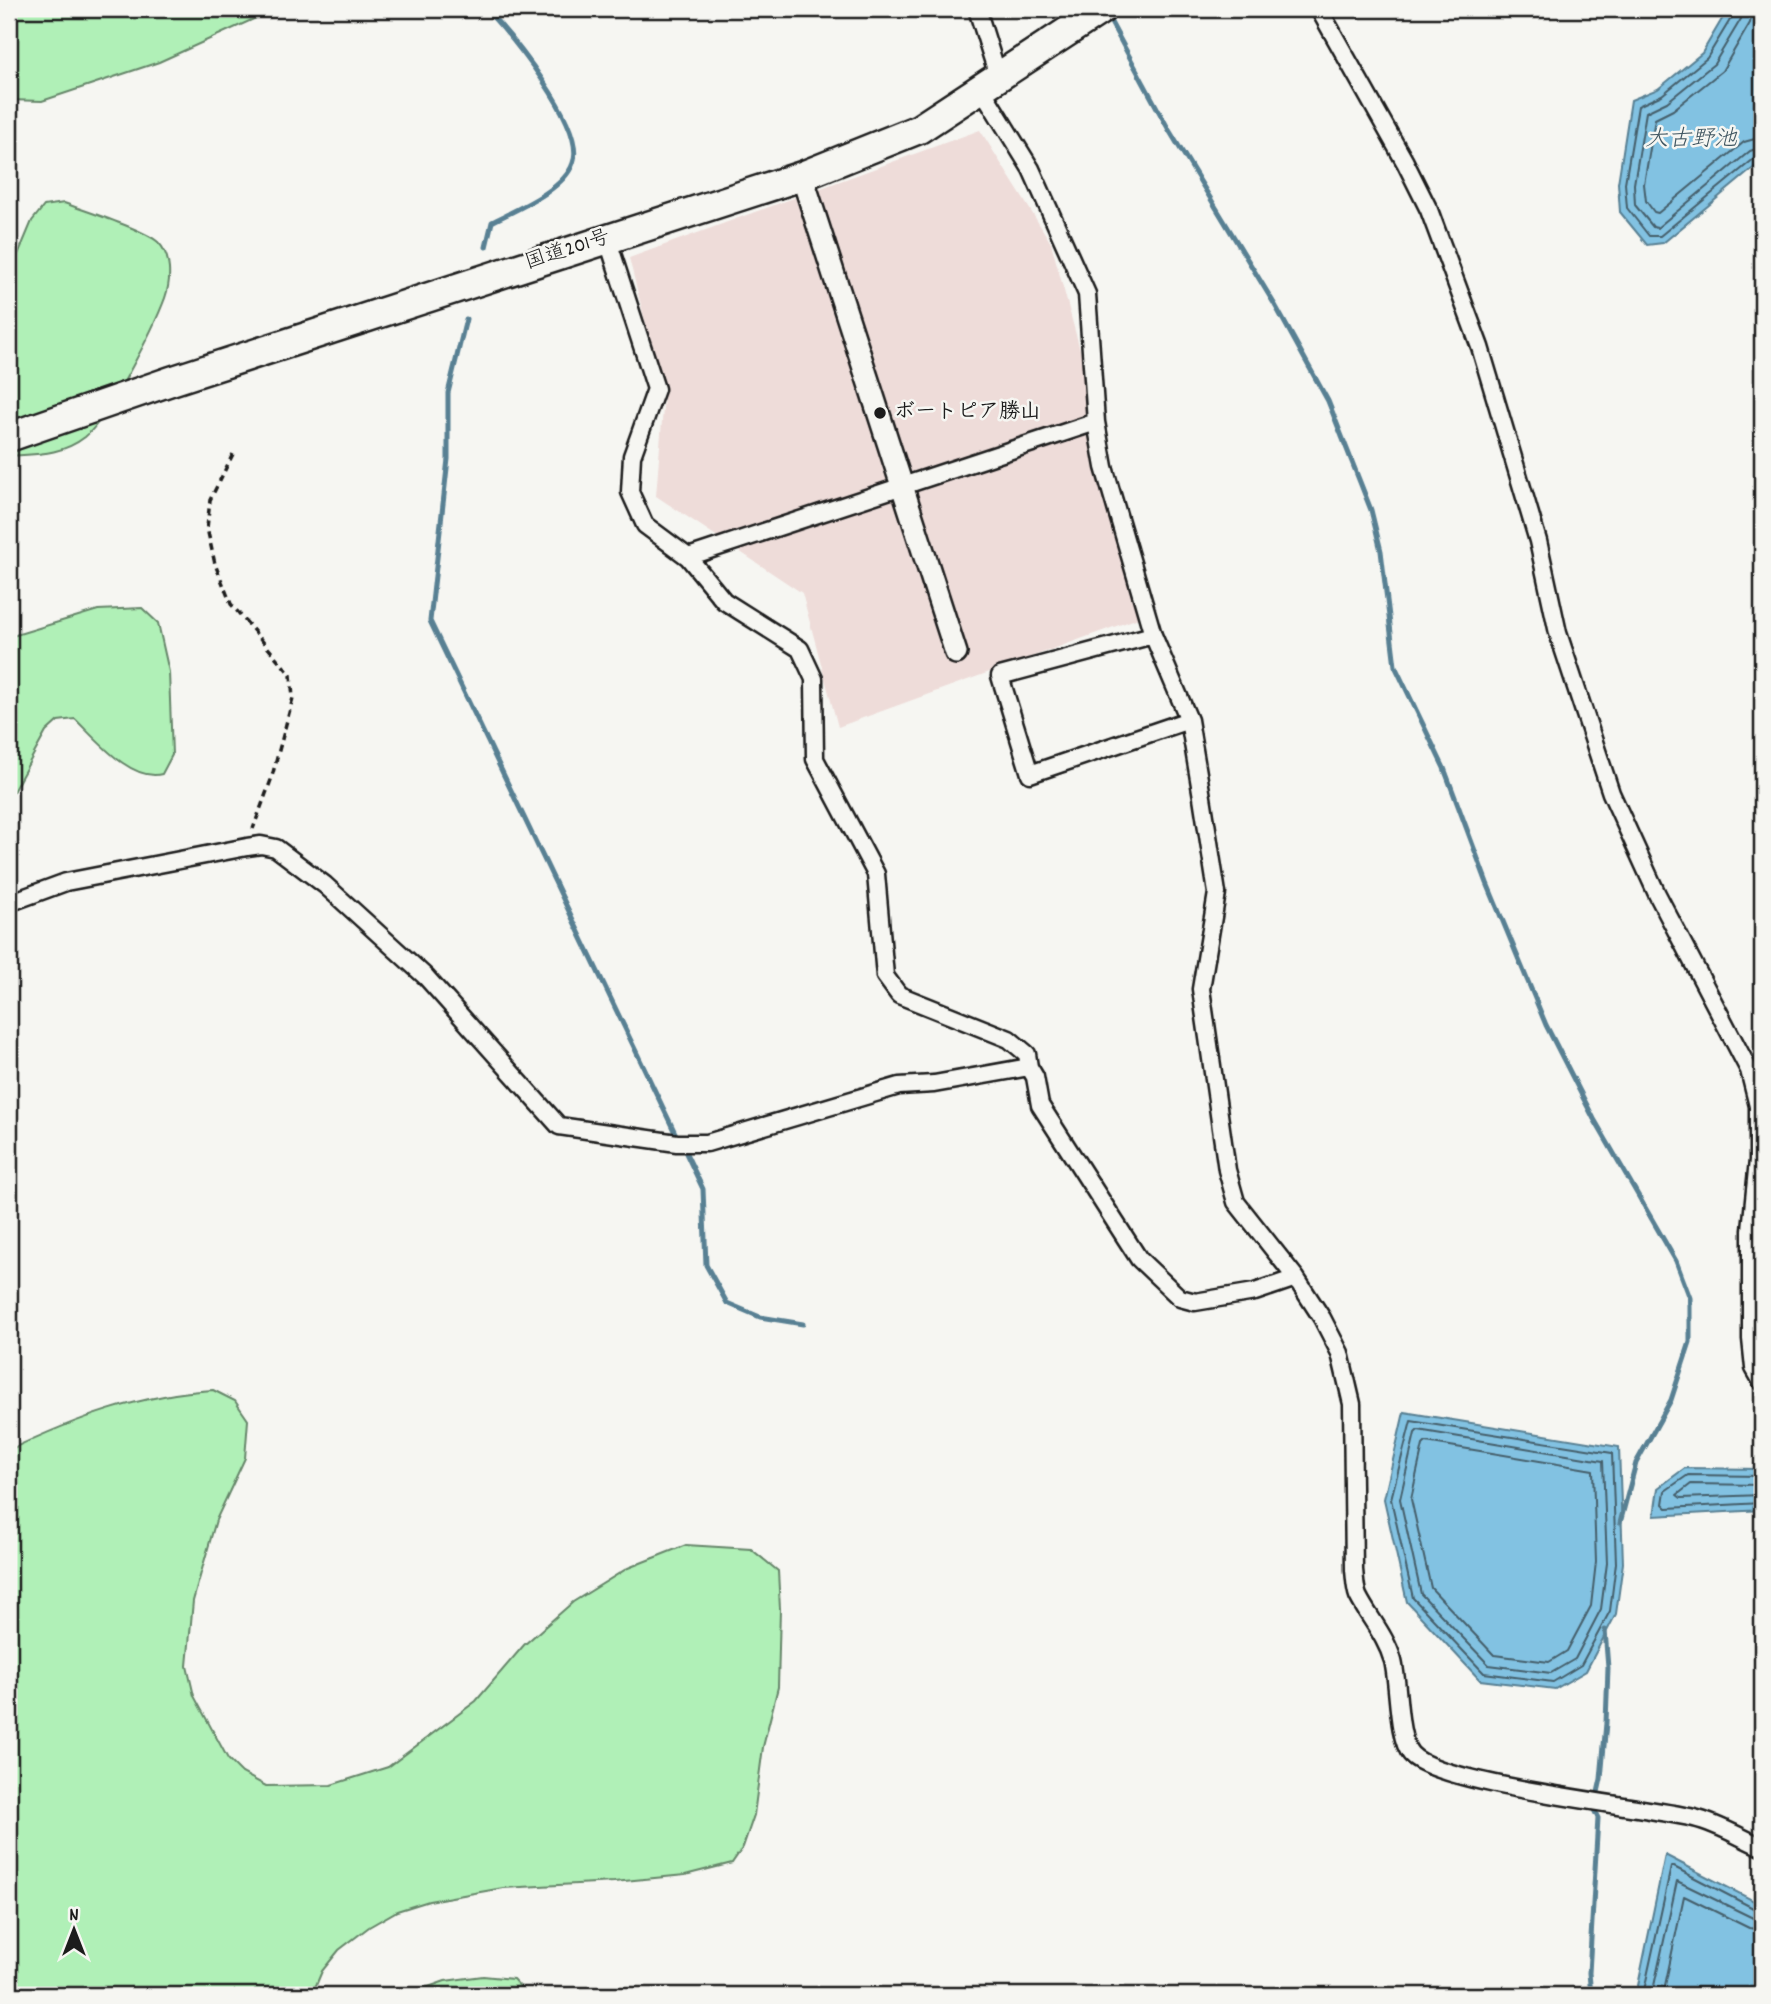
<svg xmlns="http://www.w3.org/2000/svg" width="1771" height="2004" font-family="Dekko,'Klee One',sans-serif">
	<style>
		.built { fill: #eedcd9 }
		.green { fill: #b0f0b7; stroke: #66866a; stroke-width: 2 }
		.water { fill: #82c2e2; stroke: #598093; stroke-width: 2 }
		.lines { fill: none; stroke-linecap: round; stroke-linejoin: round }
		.shore { stroke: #455e6b; stroke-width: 2 }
		.stream { stroke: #598093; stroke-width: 5 }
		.minor-casing { stroke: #1c1c1c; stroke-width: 21 }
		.tertiary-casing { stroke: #1c1c1c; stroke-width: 26 }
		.trunk-casing { stroke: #1c1c1c; stroke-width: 33 }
		.path { stroke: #1c1c1c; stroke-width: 3.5; stroke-dasharray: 7 5; stroke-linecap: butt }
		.minor { stroke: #f6f6f2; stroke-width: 16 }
		.tertiary { stroke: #f6f6f2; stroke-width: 21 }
		.trunk { stroke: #f6f6f2; stroke-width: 28 }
		.poi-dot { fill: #1c1c1c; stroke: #f6f6f2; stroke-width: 2.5 }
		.labels { text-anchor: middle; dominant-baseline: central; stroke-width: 5; stroke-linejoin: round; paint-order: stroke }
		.street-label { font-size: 21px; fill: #1c1c1c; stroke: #f6f6f2 }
		.poi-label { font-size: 21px; font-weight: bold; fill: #1c1c1c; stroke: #f6f6f2; text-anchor: start }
		.water-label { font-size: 23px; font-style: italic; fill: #405661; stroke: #f6f6f2 }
	</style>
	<rect width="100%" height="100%" fill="#f6f6f2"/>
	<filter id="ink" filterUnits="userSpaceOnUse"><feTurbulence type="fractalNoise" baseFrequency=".0143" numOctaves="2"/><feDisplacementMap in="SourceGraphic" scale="14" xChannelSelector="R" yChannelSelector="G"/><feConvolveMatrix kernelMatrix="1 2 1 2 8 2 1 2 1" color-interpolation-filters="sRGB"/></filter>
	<g filter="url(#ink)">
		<path class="built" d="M 980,130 L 1051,243 L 1102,430 L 1144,616 L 838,727 L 802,593 L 656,496 L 664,396 L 629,258 Z"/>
		<path class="green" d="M 9,9 L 276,9 L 159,62 L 42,101 L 9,100 Z
			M 64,203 C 85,211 143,229 158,242 C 172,256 171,281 165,298 C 154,328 108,418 85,437 C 62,455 37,454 9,456 L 9,276 L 32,221 L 44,206 Z
			M 142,608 L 158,623 L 169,672 L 172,755 L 162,774 C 131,782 96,739 75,719 L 58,721 L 46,732 L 9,799 L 9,637 L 98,610 Z
			M 213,1390 L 235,1401 L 248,1420 L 245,1458 L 216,1520 L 193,1601 L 187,1666 L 194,1696 L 228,1759 L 242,1773 L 266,1786 L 331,1785 L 388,1767 L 476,1701 L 524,1645 L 573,1602 L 628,1568 L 686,1545 L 751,1549 L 778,1571 L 780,1609 L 778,1687 L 763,1747 L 754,1815 L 743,1847 L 732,1863 L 685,1875 L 614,1882 L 503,1888 L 429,1901 L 397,1911 L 369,1927 L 339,1950 L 322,1971 L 312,1995 L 9,1995 L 9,1450 C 74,1419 141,1394 213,1390 Z
			M 483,1976 L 513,1979 L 528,1995 L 406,1995 L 445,1981 Z"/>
		<path class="water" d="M 1728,9 L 1762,9 L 1762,161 L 1663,243 L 1647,245 L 1620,212 L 1618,183 L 1631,100 L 1658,89 L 1702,53 Z
			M 1404,1412 L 1619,1447 L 1623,1563 L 1616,1614 L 1586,1671 L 1555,1689 L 1480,1680 L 1407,1602 L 1384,1499 Z
			M 1685,1468 L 1762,1469 L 1762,1510 L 1654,1516 L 1658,1488 Z
			M 1665,1855 L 1762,1905 L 1762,1995 L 1636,1995 Z"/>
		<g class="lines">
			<path class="shore" d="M 1734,9 L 1733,15 L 1707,58 L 1662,95 L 1638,106 L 1625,183 L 1627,208 L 1649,236 L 1660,236 L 1755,158 L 1762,156
				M 1743,9 L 1741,19 L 1714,64 L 1667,102 L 1646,112 L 1634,184 L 1635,205 L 1653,227 L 1657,228 L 1750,151 L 1762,147
				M 1753,9 L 1750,23 L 1722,71 L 1673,110 L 1655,119 L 1644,184 L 1646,201 L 1654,212 L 1658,213 L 1744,142 L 1762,137
				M 1411,1421 L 1612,1453 L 1616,1563 L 1610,1611 L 1581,1665 L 1553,1682 L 1484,1673 L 1413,1598 L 1391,1499 Z
				M 1418,1430 L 1603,1461 L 1607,1563 L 1601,1609 L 1575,1659 L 1551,1673 L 1489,1665 L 1421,1594 L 1400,1499 L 1415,1433 Z
				M 1426,1442 L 1593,1470 L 1596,1562 L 1591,1606 L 1567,1651 L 1549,1662 L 1494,1655 L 1431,1588 L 1411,1499 L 1423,1445 Z
				M 1762,1476 L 1688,1475 L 1665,1491 L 1663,1504 L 1667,1508 L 1762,1503
				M 1762,1485 L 1691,1484 L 1677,1495 L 1681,1498 L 1762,1495
				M 1643,1995 L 1671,1867 L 1674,1867 L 1757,1910 L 1762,1911
				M 1652,1995 L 1677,1881 L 1753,1918 L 1762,1920
				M 1663,1995 L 1684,1896 L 1749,1928 L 1762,1930"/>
			<path class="stream" d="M 1108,17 L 1169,130 L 1275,305 L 1328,401 L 1371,510 L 1381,551 L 1395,666 L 1444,768 L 1487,883 L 1546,1025 L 1594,1119 L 1676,1261 L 1690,1298 L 1690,1342 L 1671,1400 L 1636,1463 L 1620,1523
				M 486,247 L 492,222 C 517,209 564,190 573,163 C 587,126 510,35 486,9
				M 466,319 L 448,393 L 448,459 L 430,621 L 678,1139
				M 683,1147 L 703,1189 L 706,1265 L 727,1303 L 760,1317 L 803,1324
				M 1591,1995 L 1589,1973 L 1598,1818 L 1594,1810 L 1601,1779 L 1606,1723 L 1608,1668 L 1605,1630"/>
			<defs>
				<path id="minor" d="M 977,9 L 998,76
					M 1319,9 L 1405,162 L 1429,210 L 1480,347 L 1538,541 L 1558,633 L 1611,793 L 1657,894 L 1749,1070 L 1758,1106 L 1758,1160 L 1751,1230 L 1751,1339 L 1754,1368 L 1762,1382
					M 981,88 L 1031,169 L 1087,294 L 1096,422 L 1104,467 L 1153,635 L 1189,720 L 1202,797 L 1217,893 L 1201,989 L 1227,1170 L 1236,1202 L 1296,1278 L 1322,1318 L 1340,1353 L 1352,1404 L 1354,1570 C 1355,1578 1355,1588 1358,1596 C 1369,1618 1386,1636 1393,1661 C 1399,1684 1397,1738 1411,1754 C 1438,1785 1643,1806 1694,1818 C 1719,1824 1739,1837 1762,1847
					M 607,238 L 656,389 L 632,456 L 630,492 L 645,525 L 688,557 L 724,601 L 800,649 L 814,679 L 815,759 L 876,874 L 885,976 L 899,995 L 1009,1039 L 1027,1054 L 1029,1067 L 1035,1077 L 1040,1105 L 1139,1259 L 1180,1298 L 1195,1302 L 1255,1292 L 1296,1278
					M 688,557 L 1096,422
					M 1153,635 L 1000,676 L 1030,774 L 1189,720
					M 9,903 L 66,882 L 247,847 L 261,845 L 276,848 L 325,885 L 426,977 L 559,1126 L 677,1143 L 707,1143 L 899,1086 L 934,1084 L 1029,1067"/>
				<path id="tertiary" d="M 802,176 L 956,653"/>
				<path id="trunk" d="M 9,437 L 171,381 L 802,176 L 919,129 L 1102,9"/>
			</defs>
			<use href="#minor" class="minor-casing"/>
			<use href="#tertiary" class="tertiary-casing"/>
			<use href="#trunk" class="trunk-casing"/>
			<path class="path" d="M 233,454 L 210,500 L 207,528 L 215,564 L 231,604 L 291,675 L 293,698 L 271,780 L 253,829"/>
			<use href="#minor" class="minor"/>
			<use href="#tertiary" class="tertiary"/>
			<use href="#trunk" class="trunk"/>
		</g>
	</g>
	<circle class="poi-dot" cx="880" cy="413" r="7"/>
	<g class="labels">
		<g class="street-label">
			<text transform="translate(568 251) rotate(-18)">国道201号</text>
		</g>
		<g class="poi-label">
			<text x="894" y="413">ボートピア勝山</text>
		</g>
		<g class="water-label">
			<text x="1691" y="140">大古野池</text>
		</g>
	</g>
	<rect width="1771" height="2004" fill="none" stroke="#f6f6f2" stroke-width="35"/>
	<rect x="18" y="18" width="1736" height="1969" fill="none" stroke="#1c1c1c" stroke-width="2.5" filter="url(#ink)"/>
	<g transform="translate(74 1930)" stroke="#f6f6f2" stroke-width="5" paint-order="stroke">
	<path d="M0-5L12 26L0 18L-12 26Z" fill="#1c1c1c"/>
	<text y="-10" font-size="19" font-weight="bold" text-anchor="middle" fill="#1c1c1c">N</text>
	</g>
</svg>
